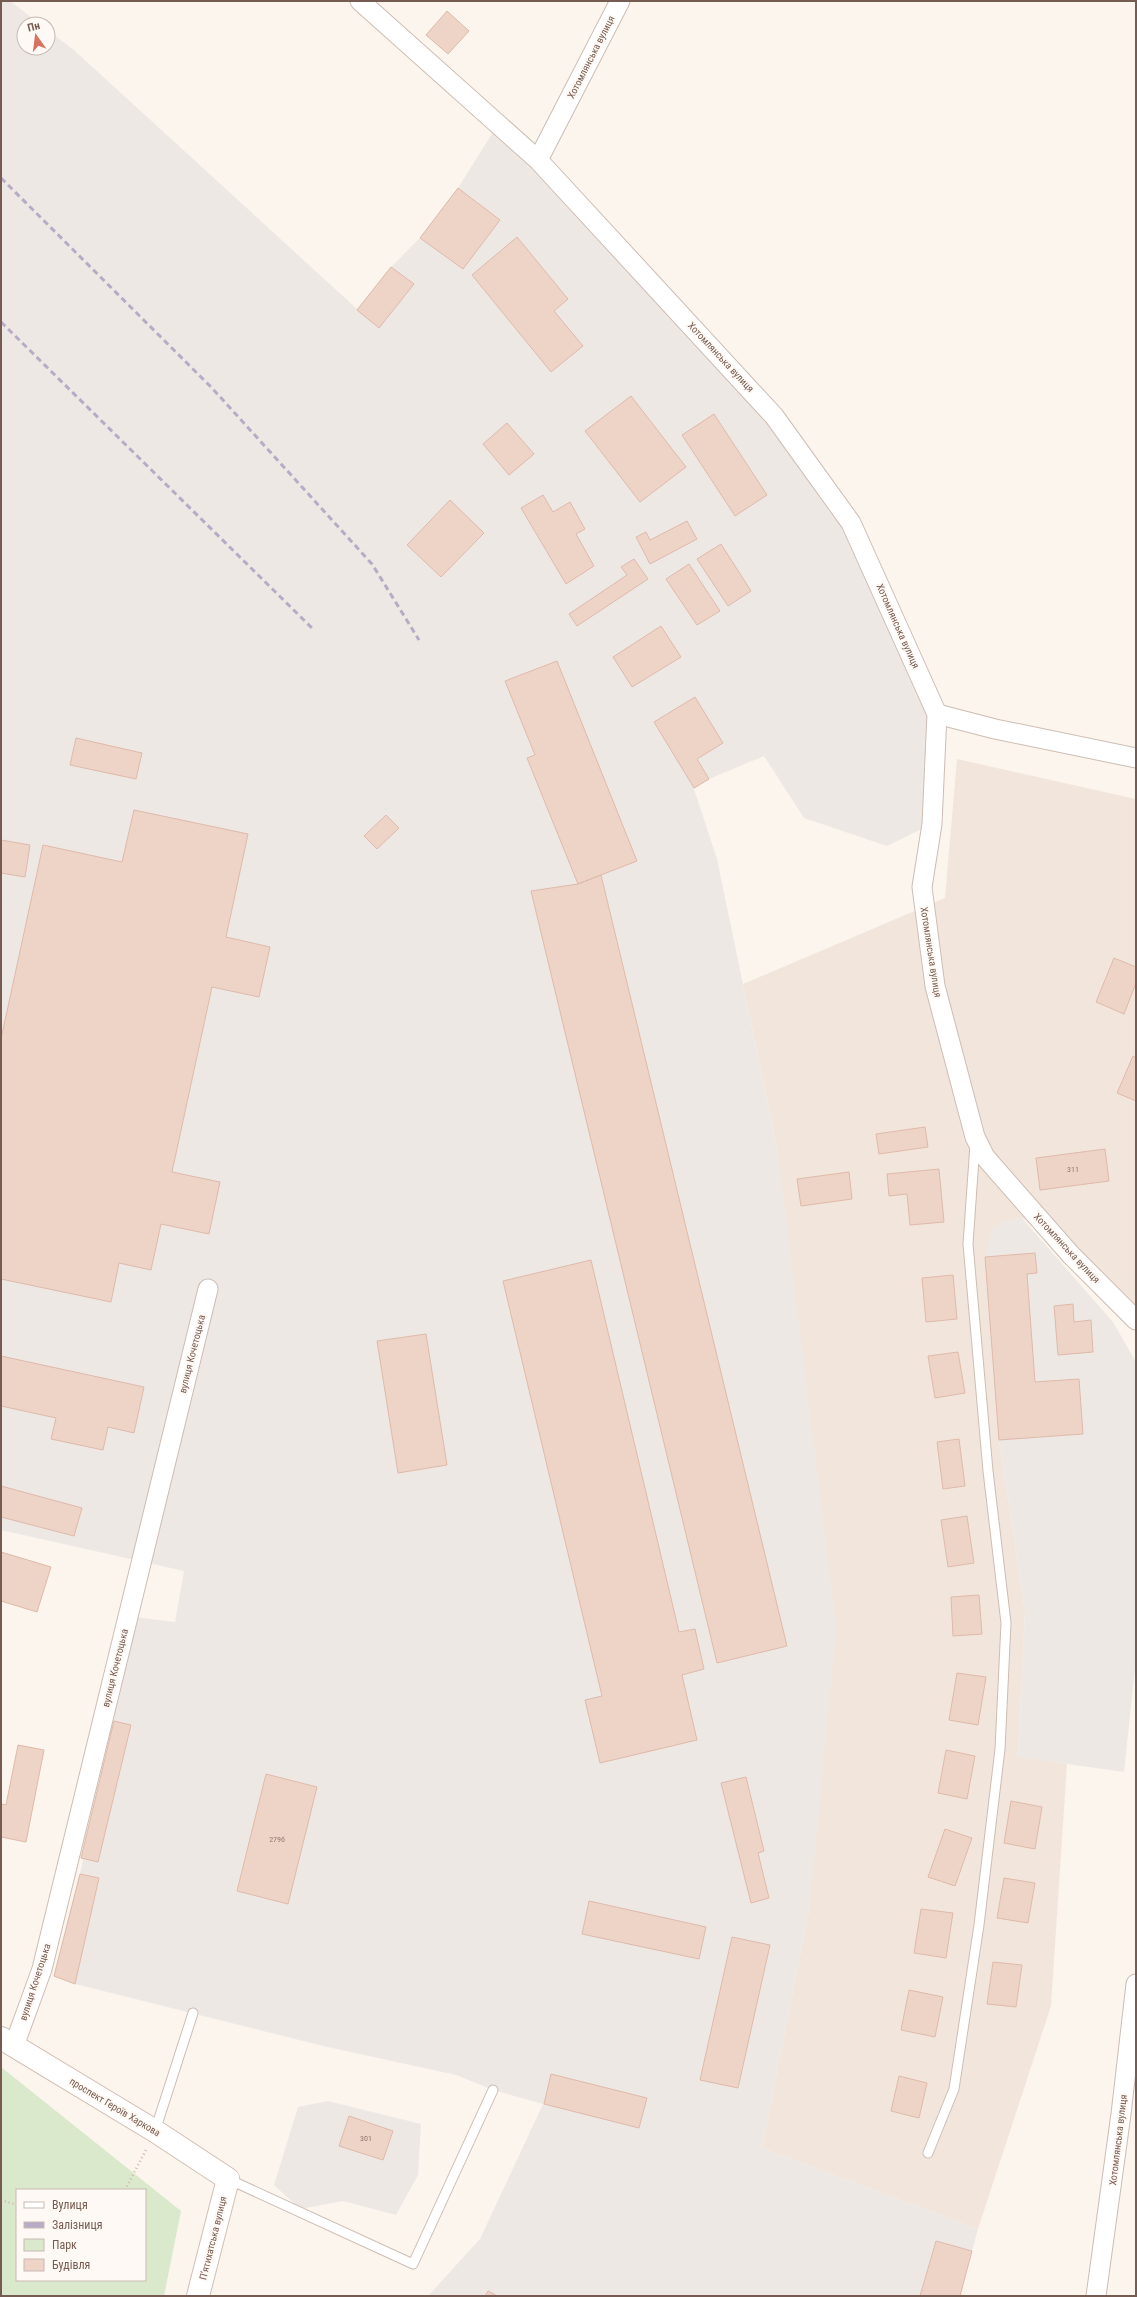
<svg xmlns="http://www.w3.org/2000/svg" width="1137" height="2297" font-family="'Roboto Condensed',sans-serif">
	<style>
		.residential { fill: #f2e6dc }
		.industrial { fill: #eee8e5 }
		.green { fill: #dae8cc; fill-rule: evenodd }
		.building { fill: #eed4c7; stroke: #dfb9a9 }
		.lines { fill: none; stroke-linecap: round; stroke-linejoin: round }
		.lane-casing { stroke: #cdbdb3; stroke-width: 11 }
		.street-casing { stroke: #cdbdb3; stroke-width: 21 }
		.secondary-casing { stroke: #d2beb3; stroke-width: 24 }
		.path { stroke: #d3b7aa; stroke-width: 2.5; stroke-dasharray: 1 3; stroke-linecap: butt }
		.lane { stroke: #fff; stroke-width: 9 }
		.street { stroke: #fff; stroke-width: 19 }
		.secondary { stroke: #fff; stroke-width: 22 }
		.rail { stroke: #b7abc5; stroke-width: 3; stroke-dasharray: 6 4; stroke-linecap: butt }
		.labels { text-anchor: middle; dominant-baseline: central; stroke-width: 4; stroke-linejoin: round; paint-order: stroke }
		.number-label { font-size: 8px; fill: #93796e }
		.street-label { font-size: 10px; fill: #755b51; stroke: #fef9f4 }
	</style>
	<rect width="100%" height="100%" fill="#fbf5ed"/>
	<path class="residential" d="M 957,759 L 1136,799 L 1136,1308 L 1021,1217 L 999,1440 L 1025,1612 L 1018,1756 L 1067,1764 L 1051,2006 L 978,2229 L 762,2148 L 810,1905 L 778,1153 L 743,984 L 945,898 Z"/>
	<path class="industrial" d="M 1,1 L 10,1 L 40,24 L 24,24 L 24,48 L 48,48 L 48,30 L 75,51 L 357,309 L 391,267 L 420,238 L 458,188 L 498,124 L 774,416 L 851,523 L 937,714 L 932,824 L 887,846 L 804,818 L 764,756 L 709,779 L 694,789 L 717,859 L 778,1153 L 836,1627 L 810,1905 L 762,2148 L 978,2229 L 960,2296 L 428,2296 L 480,2239 L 543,2104 L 493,2090 L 456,2075 L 323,2046 L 75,1984 L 54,1976 L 80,1874 L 135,1617 L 175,1622 L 184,1571 L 1,1530 Z
		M 1021,1217 L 1113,1322 L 1136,1362 L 1136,1659 L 1124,1772 L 1018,1757 L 1025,1612 L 999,1440 L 985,1257 L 993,1226 Z
		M 328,2101 L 421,2124 L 418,2175 L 396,2215 L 343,2201 L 300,2209 L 274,2185 L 298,2107 Z"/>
	<path class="green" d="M 1,2067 L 181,2211 L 164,2296 L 1,2296 ZM 17,2190 L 145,2190 L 145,2280 L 17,2280 Z"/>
	<path class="building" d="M 447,11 L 469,31 L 448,54 L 426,35 Z
		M 458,188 L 500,220 L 463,269 L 420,238 Z
		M 517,237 L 568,299 L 554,311 L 583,346 L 551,372 L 472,275 Z
		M 391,267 L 414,284 L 379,328 L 357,310 Z
		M 631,396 L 686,467 L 640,502 L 585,431 Z
		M 714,414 L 767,495 L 735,516 L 682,435 Z
		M 507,423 L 534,454 L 509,475 L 483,444 Z
		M 543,495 L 553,512 L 570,502 L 585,529 L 576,534 L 594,566 L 566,584 L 521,508 Z
		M 450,500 L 484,533 L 441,577 L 407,545 Z
		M 687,521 L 697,539 L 650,564 L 636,537 L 646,532 L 650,540 Z
		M 721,544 L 751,591 L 728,606 L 697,559 Z
		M 634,559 L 648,579 L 577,626 L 569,614 L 627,575 L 621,567 Z
		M 689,564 L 720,611 L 697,625 L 666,579 Z
		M 661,626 L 681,657 L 632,687 L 613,657 Z
		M 557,661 L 637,861 L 578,884 L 527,758 L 535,755 L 505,681 Z
		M 695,697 L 723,743 L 697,759 L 709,779 L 694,788 L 654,722 Z
		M 76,738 L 142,753 L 136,779 L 70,765 Z
		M 134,810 L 248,834 L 226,937 L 270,947 L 259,997 L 212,987 L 172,1172 L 220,1182 L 209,1234 L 161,1224 L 151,1270 L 119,1263 L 111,1302 L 1,1279 L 1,1039 L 43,845 L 122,862 Z
		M 386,815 L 399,828 L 377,849 L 364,836 Z
		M 1,840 L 30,845 L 25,877 L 1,873 Z
		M 601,875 L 787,1646 L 717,1663 L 531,891 L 578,884 Z
		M 1114,958 L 1136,967 L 1136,983 L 1124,1014 L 1096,1002 Z
		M 1133,1056 L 1136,1058 L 1136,1101 L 1117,1093 Z
		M 925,1127 L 928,1147 L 879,1154 L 876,1134 Z
		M 1105,1149 L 1109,1181 L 1040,1190 L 1036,1158 Z
		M 939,1169 L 944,1222 L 910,1225 L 907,1194 L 889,1196 L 887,1174 Z
		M 849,1172 L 852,1199 L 801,1206 L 797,1179 Z
		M 1035,1253 L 1037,1273 L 1027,1274 L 1035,1382 L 1079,1379 L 1083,1434 L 999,1440 L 985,1257 Z
		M 591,1260 L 679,1632 L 695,1629 L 704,1669 L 682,1675 L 697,1740 L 600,1763 L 585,1700 L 602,1696 L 503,1281 Z
		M 953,1275 L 957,1319 L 926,1322 L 922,1278 Z
		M 1073,1304 L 1074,1322 L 1091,1320 L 1093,1352 L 1058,1355 L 1054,1306 Z
		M 426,1334 L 447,1465 L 398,1473 L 377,1341 Z
		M 958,1352 L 965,1393 L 935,1398 L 928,1356 Z
		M 1,1356 L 144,1387 L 134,1433 L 108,1427 L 103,1450 L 51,1439 L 56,1418 L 1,1406 Z
		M 959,1439 L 965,1486 L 943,1489 L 937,1442 Z
		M 1,1486 L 82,1508 L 74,1536 L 1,1517 Z
		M 967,1516 L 974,1563 L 948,1567 L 941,1520 Z
		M 1,1552 L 51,1567 L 37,1612 L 1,1601 Z
		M 979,1595 L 982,1634 L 953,1636 L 951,1597 Z
		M 957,1673 L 986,1677 L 978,1725 L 949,1720 Z
		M 114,1721 L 131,1725 L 98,1862 L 81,1858 Z
		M 18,1745 L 44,1750 L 26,1842 L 1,1837 L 1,1804 L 6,1805 Z
		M 946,1750 L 975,1756 L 967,1799 L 938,1793 Z
		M 266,1774 L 317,1787 L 288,1904 L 237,1891 Z
		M 746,1777 L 764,1851 L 758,1853 L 769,1898 L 751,1903 L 721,1783 Z
		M 1011,1801 L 1042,1807 L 1035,1849 L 1004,1843 Z
		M 945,1829 L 972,1838 L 955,1886 L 928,1877 Z
		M 80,1874 L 99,1878 L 75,1984 L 54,1976 Z
		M 1004,1878 L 1035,1883 L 1028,1923 L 997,1918 Z
		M 589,1901 L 706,1927 L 699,1959 L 582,1934 Z
		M 921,1909 L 953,1913 L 946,1958 L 914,1953 Z
		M 732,1937 L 770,1945 L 738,2088 L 700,2080 Z
		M 993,1962 L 1022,1965 L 1016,2007 L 987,2004 Z
		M 909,1990 L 943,1997 L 935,2037 L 901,2030 Z
		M 551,2074 L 647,2098 L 639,2128 L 544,2104 Z
		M 899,2076 L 927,2083 L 919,2118 L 891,2111 Z
		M 349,2116 L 393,2131 L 383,2160 L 339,2146 Z
		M 936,2241 L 972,2251 L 960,2296 L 920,2296 Z
		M 488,2291 L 497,2296 L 485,2296 Z"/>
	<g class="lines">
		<defs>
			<path id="lane" d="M 155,2131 L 193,2013
				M 928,2153 L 954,2089 L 979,1925 L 1000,1749 L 1006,1623 L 988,1471 L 968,1244 L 975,1144
				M 228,2179 L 413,2264 L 493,2090"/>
			<path id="street" d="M 360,1 L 538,160 L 774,416 L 851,523 L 937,714 L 932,824 L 922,887 L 935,986 L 975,1137 L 985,1157 L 1071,1255 L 1136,1320
				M 538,160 L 620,1
				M 937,714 L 995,729 L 1136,758
				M 14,2046 L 42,1969 L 208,1289
				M 1096,2296 L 1121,2114 L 1136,1984"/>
			<path id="secondary" d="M 1,2038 L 155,2131 L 228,2179 L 198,2296"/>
		</defs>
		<use href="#lane" class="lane-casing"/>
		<use href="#street" class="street-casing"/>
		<use href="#secondary" class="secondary-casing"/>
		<path class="path" d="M 125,2190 L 147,2148
			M 1,2200 L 17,2205"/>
		<use href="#lane" class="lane"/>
		<use href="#street" class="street"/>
		<use href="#secondary" class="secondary"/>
		<path class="rail" d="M 1,178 L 212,388 L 372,564 L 419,640
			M 1,322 L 314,630"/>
	</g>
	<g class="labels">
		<g class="number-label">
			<text x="1073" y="1169">311</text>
			<text x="277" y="1839">279б</text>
			<text x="366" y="2138">301</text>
		</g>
		<g class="street-label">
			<text transform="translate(591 57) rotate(-63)">Хотомлянська вулиця</text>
			<text transform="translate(721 357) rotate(47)">Хотомлянська вулиця</text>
			<text transform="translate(898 626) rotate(66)">Хотомлянська вулиця</text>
			<text transform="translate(931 952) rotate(81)">Хотомлянська вулиця</text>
			<text transform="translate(1067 1248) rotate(47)">Хотомлянська вулиця</text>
			<text transform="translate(192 1354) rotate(-76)">вулиця Кочетоцька</text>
			<text transform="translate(115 1668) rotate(-76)">вулиця Кочетоцька</text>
			<text transform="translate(35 1982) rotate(-72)">вулиця Кочетоцька</text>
			<text transform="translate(115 2107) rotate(31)">проспект Героїв Харкова</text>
			<text transform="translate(1118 2140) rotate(-83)">Хотомлянська вулиця</text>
			<text transform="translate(213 2238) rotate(-76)">П’ятихатська вулиця</text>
		</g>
	</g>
	<rect width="1137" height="2297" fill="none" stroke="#755b51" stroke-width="4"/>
	<rect x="16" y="2189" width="130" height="92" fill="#fef9f4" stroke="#c7bab3"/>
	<rect x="24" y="2202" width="20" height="6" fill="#ffffff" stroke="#c7bab3"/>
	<text x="52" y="2209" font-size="12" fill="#755b51">Вулиця</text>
	<rect x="24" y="2222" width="20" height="6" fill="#b7abc5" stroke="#c7bab3"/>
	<text x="52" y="2229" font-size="12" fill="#755b51">Залізниця</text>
	<rect x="24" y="2239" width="20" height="12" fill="#dae8cc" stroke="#c7bab3"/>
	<text x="52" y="2249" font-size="12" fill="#755b51">Парк</text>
	<rect x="24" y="2259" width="20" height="12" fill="#eed4c7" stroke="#c7bab3"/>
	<text x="52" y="2269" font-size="12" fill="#755b51">Будівля</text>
	<g transform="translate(36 36) rotate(346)"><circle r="19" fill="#fef9f4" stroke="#c7bab3"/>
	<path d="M0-3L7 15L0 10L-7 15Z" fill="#d77160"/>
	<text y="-6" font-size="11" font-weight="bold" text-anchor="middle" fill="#755b51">Пн</text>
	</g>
</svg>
